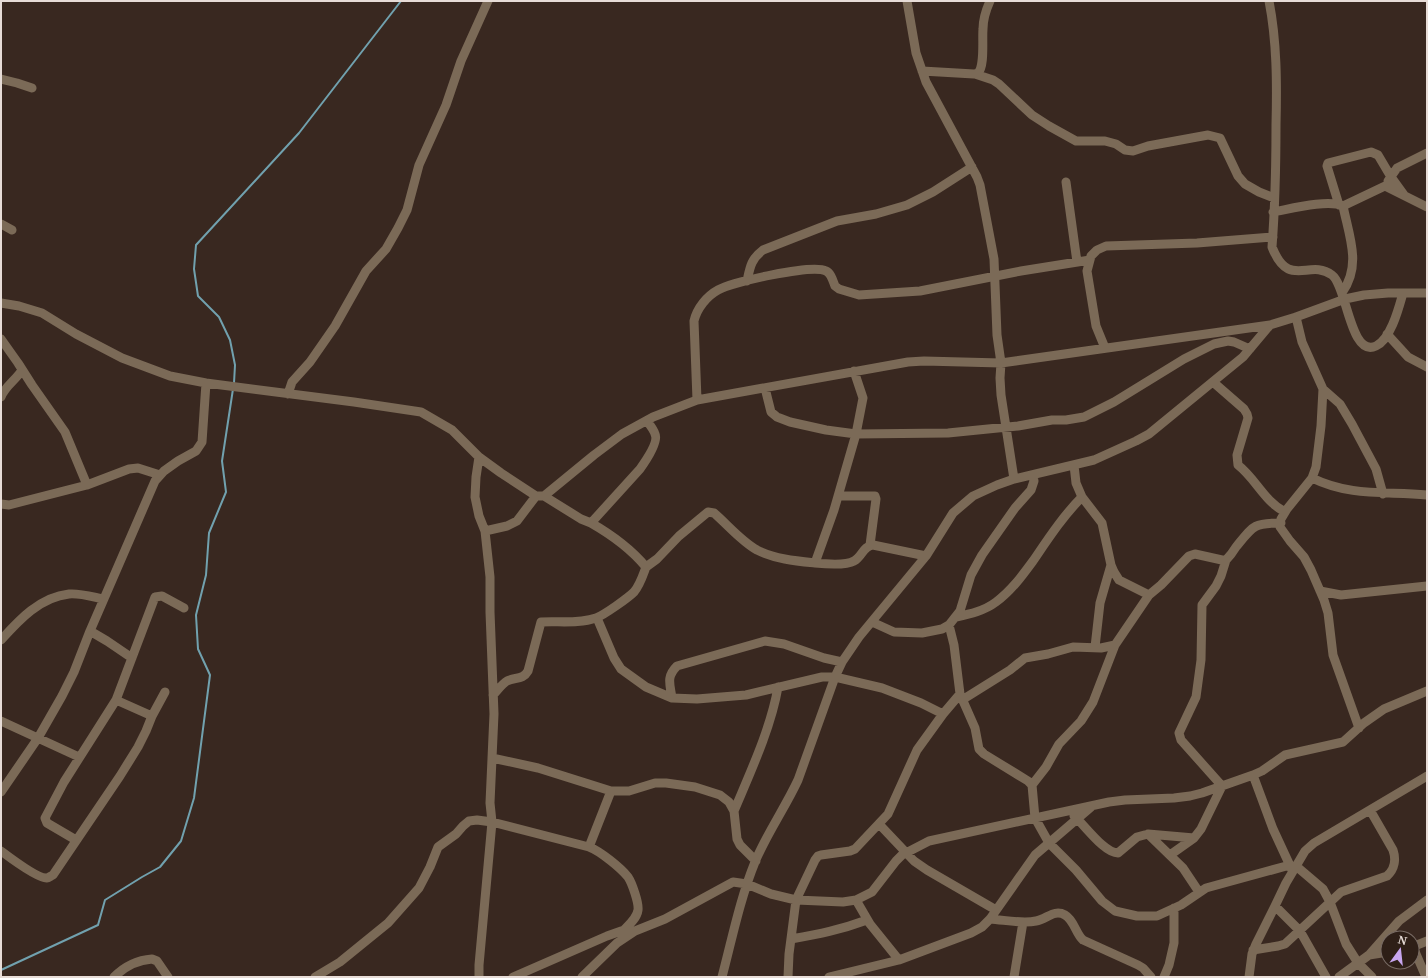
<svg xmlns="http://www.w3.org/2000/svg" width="1428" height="978" font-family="'Noto Serif',serif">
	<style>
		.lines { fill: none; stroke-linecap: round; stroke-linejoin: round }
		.stream { stroke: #71a1ae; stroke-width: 2 }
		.minor { stroke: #7b6a57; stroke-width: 9 }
	</style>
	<rect width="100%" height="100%" fill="#392820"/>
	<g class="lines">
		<path class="stream" d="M 234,383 L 235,365 L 230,340 L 219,317 L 198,296 L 194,269 L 196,245 L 299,133 L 401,1
			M 1,970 L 98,925 L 105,900 L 142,877 L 160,867 L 181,841 L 194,798 L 210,675 L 198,649 L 196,615 L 206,575 L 209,533 L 226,492 L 222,461 L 233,389"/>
		<path class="minor" d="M 907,1 L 916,53 L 926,82 L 977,177 L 980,185 L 994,259 L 997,335 L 1001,363 L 1000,378 L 1001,395 L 1014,479
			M 1269,1 C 1277,42 1277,84 1276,125 C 1276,166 1275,207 1272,247 C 1289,290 1309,258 1332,275 C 1347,286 1350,358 1376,346 C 1391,339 1399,307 1403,293
			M 922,71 L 974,74 L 978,73 C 985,66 982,40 983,29 C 983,19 986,10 990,1
			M 975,74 L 993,80 L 999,84 L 1032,115 L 1049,126 L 1076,141 L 1105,141 L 1116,144 L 1125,150 L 1133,151 L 1148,146 L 1208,135 L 1220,138 L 1238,176 L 1245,184 L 1259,192 L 1274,198
			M 1,79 L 17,83 L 32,88
			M 1388,181 L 1397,168 L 1427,153
			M 1066,182 L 1077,262
			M 1339,205 L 1327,166 L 1328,163 L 1371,152 L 1378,155 L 1391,177 L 1404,195
			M 1343,206 L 1385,186 L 1427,207
			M 1273,212 C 1290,209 1328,199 1343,206 C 1349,236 1362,265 1342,293
			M 1,224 L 12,230
			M 747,281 C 750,267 751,259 763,250 L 837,221 L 876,214 L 907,205 L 933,192 L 972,167
			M 1,303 L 19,306 L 42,313 L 76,334 L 122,358 L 170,376 L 206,383 L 354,402 L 421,412 L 452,430 L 479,457 L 501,473 L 536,496 L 544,496 L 594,455 L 622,434 L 653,417 L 684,405 L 697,400 L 908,362 L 924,361 L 1001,363 L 1270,325
			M 1296,317 L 1302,342 L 1323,389 L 1321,426 L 1316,467 L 1312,478 L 1287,509 L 1281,519 L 1280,527 L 1290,541 L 1304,557 L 1311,570 L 1324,600 L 1328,613 L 1333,655 L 1359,728
			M 1387,334 L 1408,357 L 1427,367
			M 1,339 L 18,363 L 32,385 L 65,432 L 87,485
			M 1105,348 L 1096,326 L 1087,271 L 1091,256 L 1097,250 L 1106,246 L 1197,243 L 1273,237
			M 854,371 L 863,398 L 856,434 L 834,510 L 815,563 C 825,564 845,566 854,561 C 862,557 863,546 873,545 L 926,556
			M 1213,382 L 1244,409 L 1247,414 L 1248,418 L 1237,455 L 1238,465 C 1256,479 1264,501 1285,512
			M 765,388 L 771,412 L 777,417 L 790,422 L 826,430 L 856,434 L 948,433 L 1018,426 L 1052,420 L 1066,420 L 1084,417 L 1114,402 L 1184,359 L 1214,344 L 1228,341 L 1234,342 L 1250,349
			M 1323,389 L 1340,404 L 1352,424 L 1376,469 L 1383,494
			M 288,394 L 292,382 L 310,362 L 335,326 L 366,271 L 386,249 L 398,228 L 407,210 L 419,165 L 446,105 L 461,61 L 488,1
			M 1,397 C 5,386 16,380 22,370
			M 697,400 L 694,321 C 697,308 707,296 718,290 C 732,282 812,264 826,271 C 831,273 833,281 835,286 L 839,289 L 859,295 L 920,291 L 1021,271 L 1090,260
			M 479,457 L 476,477 L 475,497 L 479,516 L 485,531 L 490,577 L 490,612 L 494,714 L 490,803 L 492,822 L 479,965 L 479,977
			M 1312,478 C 1351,497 1386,491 1427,495
			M 544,496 L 581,519 L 591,523 L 640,469 C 645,462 659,442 655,434 C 654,430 650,425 647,421
			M 838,496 L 875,496 L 876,499 L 870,545
			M 1082,497 L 1102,523 L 1111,565 L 1114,572 L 1119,580 L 1149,595
			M 1,504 L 9,505 L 87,485 L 129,469 L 138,468 L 160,475
			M 485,531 L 507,526 L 517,521 L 536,496
			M 646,567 L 657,559 L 679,536 L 708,512 L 714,513 C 728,525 741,541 757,550 C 775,559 796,561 815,563
			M 1320,591 L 1341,595 L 1427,586
			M 956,617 C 970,614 984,611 996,602 C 1011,591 1022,576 1033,561 C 1048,539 1063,516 1082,497 L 1076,483 L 1074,465
			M 597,618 L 614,658 L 621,669 L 646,687 L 672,698 L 697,699 L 746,695 L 822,677 L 835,677 L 882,688 L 921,703 L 943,714
			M 872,622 L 894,632 L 922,633 L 942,629 L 949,625 L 960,611 L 971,575 L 982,555 L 1015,508 L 1031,490 L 1034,481 L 1033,475
			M 949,625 L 954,645 L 960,694 L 975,728 L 979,749 L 984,754 L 1028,781 L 1032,785 L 1035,818 L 1049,843 L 1076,870 L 1102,901 L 1115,911 L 1137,916 L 1157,916 L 1181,905 L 1206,888 L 1290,865
			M 90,631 L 107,641 L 132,658
			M 1,640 C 19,620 40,597 69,594 C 80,593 93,597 103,599
			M 1095,647 L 1100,603 L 1111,565
			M 493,695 C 497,691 502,684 507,681 C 515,677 523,680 528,671 L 541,622 C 559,621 579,624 596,618 C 604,615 628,598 634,592 C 640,585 643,575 646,567 C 631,549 612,535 591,523
			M 672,698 C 670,684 666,677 677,666 L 765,641 L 784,644 L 824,658 L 842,662
			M 116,700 L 152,716
			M 962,700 L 1010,670 L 1025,658 L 1048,654 L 1073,647 L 1101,648 L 1115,645
			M 1,721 L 79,757
			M 492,758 L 538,768 L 611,791 L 629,791 L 655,783 L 666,783 L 695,787 L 720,795 L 729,802 L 734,811 L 737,839 L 740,845 L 756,861
			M 1253,775 L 1273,829 L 1292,870
			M 1032,785 L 1046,767 L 1059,744 L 1081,721 L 1093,702 L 1115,645 L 1149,595 L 1161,585 L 1189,556 L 1195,554 L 1222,560 L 1226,560 C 1230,556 1233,552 1236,547 C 1253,526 1253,523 1281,523
			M 1222,786 L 1181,740 L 1179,733 L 1196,697 L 1201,660 L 1202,605 L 1216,586 L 1221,576 L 1226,560
			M 1,792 L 38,738 L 62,696 L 74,672 L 90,631 L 155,481 L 164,471 L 178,461 L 196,451 L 202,442 L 206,383
			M 734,811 C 750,773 771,728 778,687
			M 1074,816 C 1084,824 1104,853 1118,853 L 1137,837 L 1148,834 L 1194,838 L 1201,829 L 1222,786
			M 879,824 L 914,861 L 927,870 L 996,910
			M 1148,834 L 1183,868 L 1199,892
			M 76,840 L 47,823 L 45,818 L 64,782 L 116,700 L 155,597 L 162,596 L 184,608
			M 589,847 L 611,791
			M 1,851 C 9,857 38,879 47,878 C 49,878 50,876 53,875 L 120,776 L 138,747 L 146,731 L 152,716 L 165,692
			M 1170,855 L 1194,838
			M 1296,866 L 1323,889 L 1330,902 L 1346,944 L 1358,963 L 1372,977
			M 856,900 L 870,924 L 899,960
			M 1275,906 L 1300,931 L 1326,977
			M 990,919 C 1005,920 1022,924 1036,921 C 1047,919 1054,909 1065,915 C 1074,920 1076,934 1083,940 L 1138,965 L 1143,968 L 1151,977
			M 791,939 C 819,934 840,930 867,920
			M 1412,947 L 1427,941
			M 1413,947 L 1426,977
			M 1253,950 L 1278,946 L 1285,944 L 1341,892 L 1387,876 C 1395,869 1396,859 1393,850 L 1370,810
			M 1369,955 L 1388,952
			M 114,977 C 124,967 138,960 152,959 L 157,961 L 168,977
			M 315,977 L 340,962 L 388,923 L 419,888 L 430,867 L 438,847 L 456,834 L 463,826 L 469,821 L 477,820 L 492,822 L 589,847 C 600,851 621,868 628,877 C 632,883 639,903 638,910 C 637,918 629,925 624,930
			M 513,977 L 607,936 L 624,930 L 630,931
			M 582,977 L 617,943 L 635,931 L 665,919 L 733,882 L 747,884 L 771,894 L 796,900 L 843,902 L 856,900 L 872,892 L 896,861 L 902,855 L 929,841 L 1109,802 L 1125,800 L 1174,798 L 1190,796 L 1202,793 L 1253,775 L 1262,771 L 1285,755 L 1343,742 L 1364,723 L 1384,709 L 1427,691
			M 722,977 C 732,939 740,899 755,862 C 767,833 785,808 798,780 L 835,677 L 842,662 L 859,637 L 926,556 L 953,513 L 973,496 L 997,485 L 1014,479 L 1094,460 L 1136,441 L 1149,434 L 1243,357 L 1270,325 L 1296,317 L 1345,299 L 1364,295 L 1388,293 L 1427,293
			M 788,977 L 789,954 L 796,900 L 815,860 L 818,856 L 821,855 L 850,851 L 855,849 L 888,814 L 917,750 L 943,714 L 960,694
			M 829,977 L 899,960 L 971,933 L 982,927 L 990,919 L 1035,855 L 1091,807
			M 1014,977 L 1023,922
			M 1164,977 L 1169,965 L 1174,943 L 1174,908
			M 1249,977 L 1252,954 L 1256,944 L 1275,906 L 1286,883 L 1305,851 L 1314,843 L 1427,776
			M 1339,977 L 1369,955 L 1399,921 L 1427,900"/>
	</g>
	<rect width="1428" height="978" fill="none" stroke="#e7dcd7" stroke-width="4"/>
	<g transform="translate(1400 950) rotate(15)"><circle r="19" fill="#2e1f17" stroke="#786b64"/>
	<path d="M0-3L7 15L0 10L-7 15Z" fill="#c8a6ef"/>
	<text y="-6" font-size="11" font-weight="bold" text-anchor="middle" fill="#e7dcd7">N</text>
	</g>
</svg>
